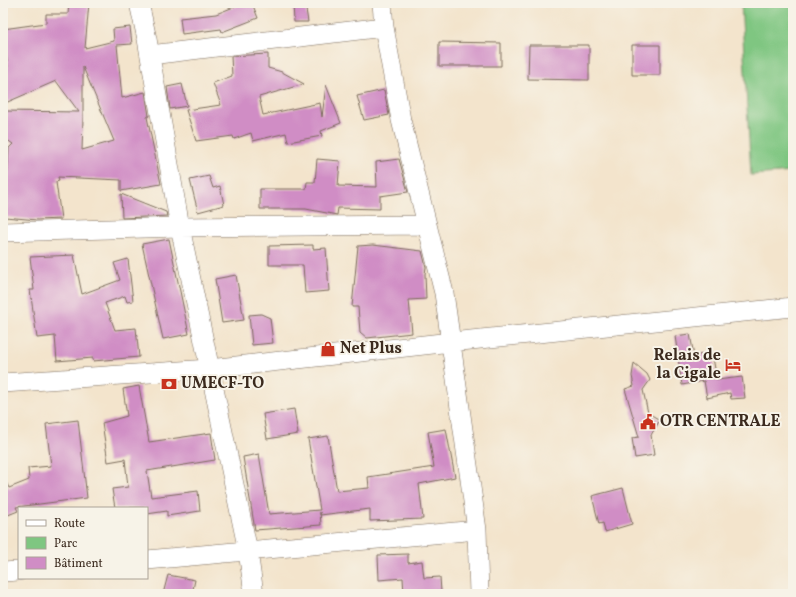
<svg xmlns="http://www.w3.org/2000/svg" width="796" height="597" font-family="Vollkorn,serif">
	<style>
		.green { fill: #7fc681; stroke: #5d7850 }
		.building { fill: #d08dc5; fill-rule: evenodd }
		.lines { fill: none; stroke-linecap: round; stroke-linejoin: round }
		.minor-casing { stroke: #7b6b5b; stroke-width: 20 }
		.minor { stroke: #fff; stroke-width: 19 }
		.labels { text-anchor: middle; dominant-baseline: central; stroke-width: 4; stroke-linejoin: round; paint-order: stroke }
		.poi-label { font-size: 16px; font-weight: bold; fill: #3b2a1e; stroke: #f7f3e8; text-anchor: start }
	</style>
	<rect width="100%" height="100%" fill="#f7f3e8"/>
	<filter id="ink" filterUnits="userSpaceOnUse"><feTurbulence type="fractalNoise" baseFrequency=".025" numOctaves="2"/><feDisplacementMap in="SourceGraphic" scale="8" xChannelSelector="R" yChannelSelector="G"/><feConvolveMatrix kernelMatrix="1 2 1 2 8 2 1 2 1" color-interpolation-filters="sRGB"/></filter>
	<filter id="wash" filterUnits="userSpaceOnUse"><feTurbulence type="fractalNoise" baseFrequency=".012" numOctaves="4" result="noise"/><feDisplacementMap in="SourceGraphic" scale="16" xChannelSelector="R" yChannelSelector="G"/><feGaussianBlur stdDeviation="0.9" result="paint"/><feColorMatrix in="noise" values="0 0 0 0 0 0 0 0 0 0 0 0 0 0 0 0 0 1.4 0 .05"/><feComposite in="paint" operator="in"/></filter>
	<g filter="url(#wash)">
		<rect width="100%" height="100%" fill="#f3e4cc"/>
		<path class="green" d="M 741,3 L 793,3 L 793,172 L 751,175 Z"/>
		<g id="blocks">
			<path class="building" d="M 69,3 L 89,3 L 85,48 L 114,41 L 113,29 L 130,27 L 132,44 L 117,45 L 122,98 L 145,92 L 149,116 L 147,117 L 161,184 L 121,191 L 121,180 L 58,177 L 59,181 L 56,182 L 61,219 L 37,220 L 5,217 L 9,148 L 13,144 L 3,137 L 3,111 L 79,112 L 56,81 L 3,104 L 3,67 L 8,67 L 3,29 L 46,23 L 46,14 L 68,14 ZM 83,67 L 114,141 L 82,150 L 83,117 Z
				M 244,3 L 252,3 L 258,18 L 222,32 L 221,29 L 182,34 L 180,18 L 216,14 Z
				M 293,3 L 305,3 L 308,22 L 294,22 Z
				M 439,42 L 501,43 L 501,66 L 439,66 Z
				M 529,45 L 589,45 L 589,80 L 528,79 Z
				M 632,45 L 660,45 L 660,75 L 632,75 Z
				M 268,54 L 268,68 L 282,72 L 304,84 L 259,97 L 263,115 L 320,103 L 322,117 L 326,85 L 341,123 L 321,131 L 322,136 L 288,142 L 286,133 L 253,141 L 251,133 L 234,139 L 233,136 L 196,141 L 186,110 L 221,105 L 213,83 L 232,76 L 231,56 Z
				M 182,84 L 187,106 L 170,109 L 167,87 Z
				M 384,90 L 389,115 L 364,120 L 357,96 Z
				M 317,159 L 340,161 L 338,186 L 377,187 L 376,162 L 399,159 L 408,192 L 380,196 L 380,209 L 338,208 L 337,215 L 306,209 L 260,209 L 260,189 L 306,189 L 307,182 L 315,182 Z
				M 209,176 L 213,188 L 220,186 L 224,205 L 198,212 L 190,180 Z
				M 121,194 L 166,212 L 167,216 L 122,218 Z
				M 169,239 L 189,334 L 163,339 L 142,244 Z
				M 313,245 L 313,249 L 326,248 L 329,291 L 305,293 L 303,265 L 269,265 L 269,246 Z
				M 373,245 L 422,251 L 426,267 L 425,274 L 426,299 L 409,300 L 412,333 L 367,338 L 360,332 L 358,307 L 352,307 L 358,246 Z
				M 74,255 L 82,294 L 120,280 L 114,263 L 128,259 L 133,301 L 127,302 L 125,296 L 105,303 L 115,330 L 136,328 L 139,357 L 93,361 L 93,358 L 57,361 L 55,336 L 37,338 L 30,290 L 34,290 L 30,257 Z
				M 236,275 L 244,320 L 222,323 L 215,279 Z
				M 261,314 L 270,318 L 273,343 L 252,345 L 249,315 Z
				M 690,334 L 694,356 L 712,352 L 717,380 L 742,377 L 745,398 L 731,399 L 730,393 L 707,398 L 704,381 L 682,385 L 675,336 Z
				M 634,363 L 647,374 L 650,380 L 643,390 L 648,413 L 660,420 L 651,435 L 654,455 L 635,458 L 632,438 L 639,437 L 625,389 L 634,386 L 632,376 Z
				M 139,386 L 149,442 L 211,433 L 215,460 L 147,471 L 151,497 L 198,491 L 200,511 L 167,516 L 167,511 L 147,514 L 147,508 L 115,508 L 112,489 L 128,487 L 125,459 L 108,462 L 102,423 L 127,416 L 123,389 Z
				M 294,409 L 298,434 L 267,439 L 263,414 Z
				M 78,420 L 87,498 L 16,507 L 18,511 L 3,517 L 3,476 L 9,488 L 29,480 L 28,468 L 51,466 L 46,424 Z
				M 446,429 L 455,477 L 419,484 L 423,519 L 370,521 L 370,509 L 320,515 L 320,512 L 321,525 L 255,530 L 243,457 L 259,454 L 269,514 L 320,510 L 308,439 L 328,436 L 337,491 L 369,488 L 368,477 L 434,467 L 428,432 Z
				M 623,488 L 632,524 L 605,532 L 603,523 L 599,524 L 592,496 Z
				M 408,554 L 408,563 L 422,561 L 424,578 L 440,577 L 441,592 L 404,594 L 403,578 L 379,580 L 378,555 Z
				M 168,575 L 195,580 L 192,594 L 163,594 Z"/>
		</g>
	</g>
	<g filter="url(#ink)">
		<use href="#blocks" fill-opacity="0" stroke="#7b6b5b" stroke-width="1"/>
		<g class="lines">
			<defs>
				<path id="minor" d="M 139,3 L 147,39 L 180,227 L 248,551 L 254,594
					M 382,3 L 384,27 L 401,120 L 444,293 L 477,530 L 479,594
					M 150,55 L 384,27
					M 3,232 L 180,227 L 427,225
					M 3,383 L 209,369 L 451,342 L 793,307
					M 147,560 L 477,530
					M 3,572 L 19,571"/>
			</defs>
			<use href="#minor" class="minor-casing"/>
			<use href="#minor" class="minor"/>
		</g>
	</g>
	<defs>
		<symbol id="shop-bare" viewBox="-9 -9 18 18"><path d="M-5-2.5h2.3a2.7 3.5 0 0 1 5.4 0H5L5.5 6h-11ZM-1.5-2.5h3a1.5 2.3 0 0 0-3 0Z" fill="#c8321e" stroke="#f7f3e8" stroke-width="2.5" paint-order="stroke"/></symbol>
		<symbol id="hotel-bare" viewBox="-9 -9 18 18"><path d="M-6-4.5h1.5V1H6V5H4.5V3h-9V5H-6ZM-4 0a1.8 1.8 0 1 1 3.6 0ZM.5 0V-2.5h3Q6-2.5 6 0Z" fill="#c8321e" stroke="#f7f3e8" stroke-width="2.5" paint-order="stroke"/></symbol>
		<symbol id="bank-bare" viewBox="-9 -9 18 18"><path d="M-6-4H6V4H-6ZM0-2.3a2.3 2.3 0 1 0 0 4.6a2.3 2.3 0 1 0 0-4.6Z" fill="#c8321e" stroke="#f7f3e8" stroke-width="2.5" paint-order="stroke"/></symbol>
		<symbol id="civic-bare" viewBox="-9 -9 18 18"><path d="M-.6-6.5H3V-4.5H.6V-3L4-1V1h2V6H-6V1h2V-1L-.6-3ZM-1.2 2.5V6h2.4V2.5Z" fill="#c8321e" stroke="#f7f3e8" stroke-width="2.5" paint-order="stroke"/></symbol>
	</defs>
	<g fill-rule="evenodd">
		<use href="#shop-bare" x="317" y="338" width="22" height="22"/>
		<use href="#hotel-bare" x="722" y="354" width="22" height="22"/>
		<use href="#bank-bare" x="158" y="373" width="22" height="22"/>
		<use href="#civic-bare" x="637" y="411" width="22" height="22"/>
	</g>
	<g class="labels">
		<g class="poi-label">
			<text x="340" y="349">Net Plus</text>
			<text x="721" y="356" text-anchor="end">Relais de<tspan x="721" dy="18">la Cigale</tspan></text>
			<text x="181" y="384">UMECF-TO</text>
			<text x="660" y="422">OTR CENTRALE</text>
		</g>
	</g>
	<rect width="796" height="597" fill="none" stroke="#f7f3e8" stroke-width="16"/>
	<rect x="18" y="507" width="130" height="72" fill="#f7f3e8" stroke="#aca397"/>
	<rect x="26" y="520" width="20" height="6" fill="#ffffff" stroke="#aca397"/>
	<text x="54" y="527" font-size="12" fill="#3b2a1e">Route</text>
	<rect x="26" y="537" width="20" height="12" fill="#7fc681" stroke="#aca397"/>
	<text x="54" y="547" font-size="12" fill="#3b2a1e">Parc</text>
	<rect x="26" y="557" width="20" height="12" fill="#d08dc5" stroke="#aca397"/>
	<text x="54" y="567" font-size="12" fill="#3b2a1e">Bâtiment</text>
</svg>
